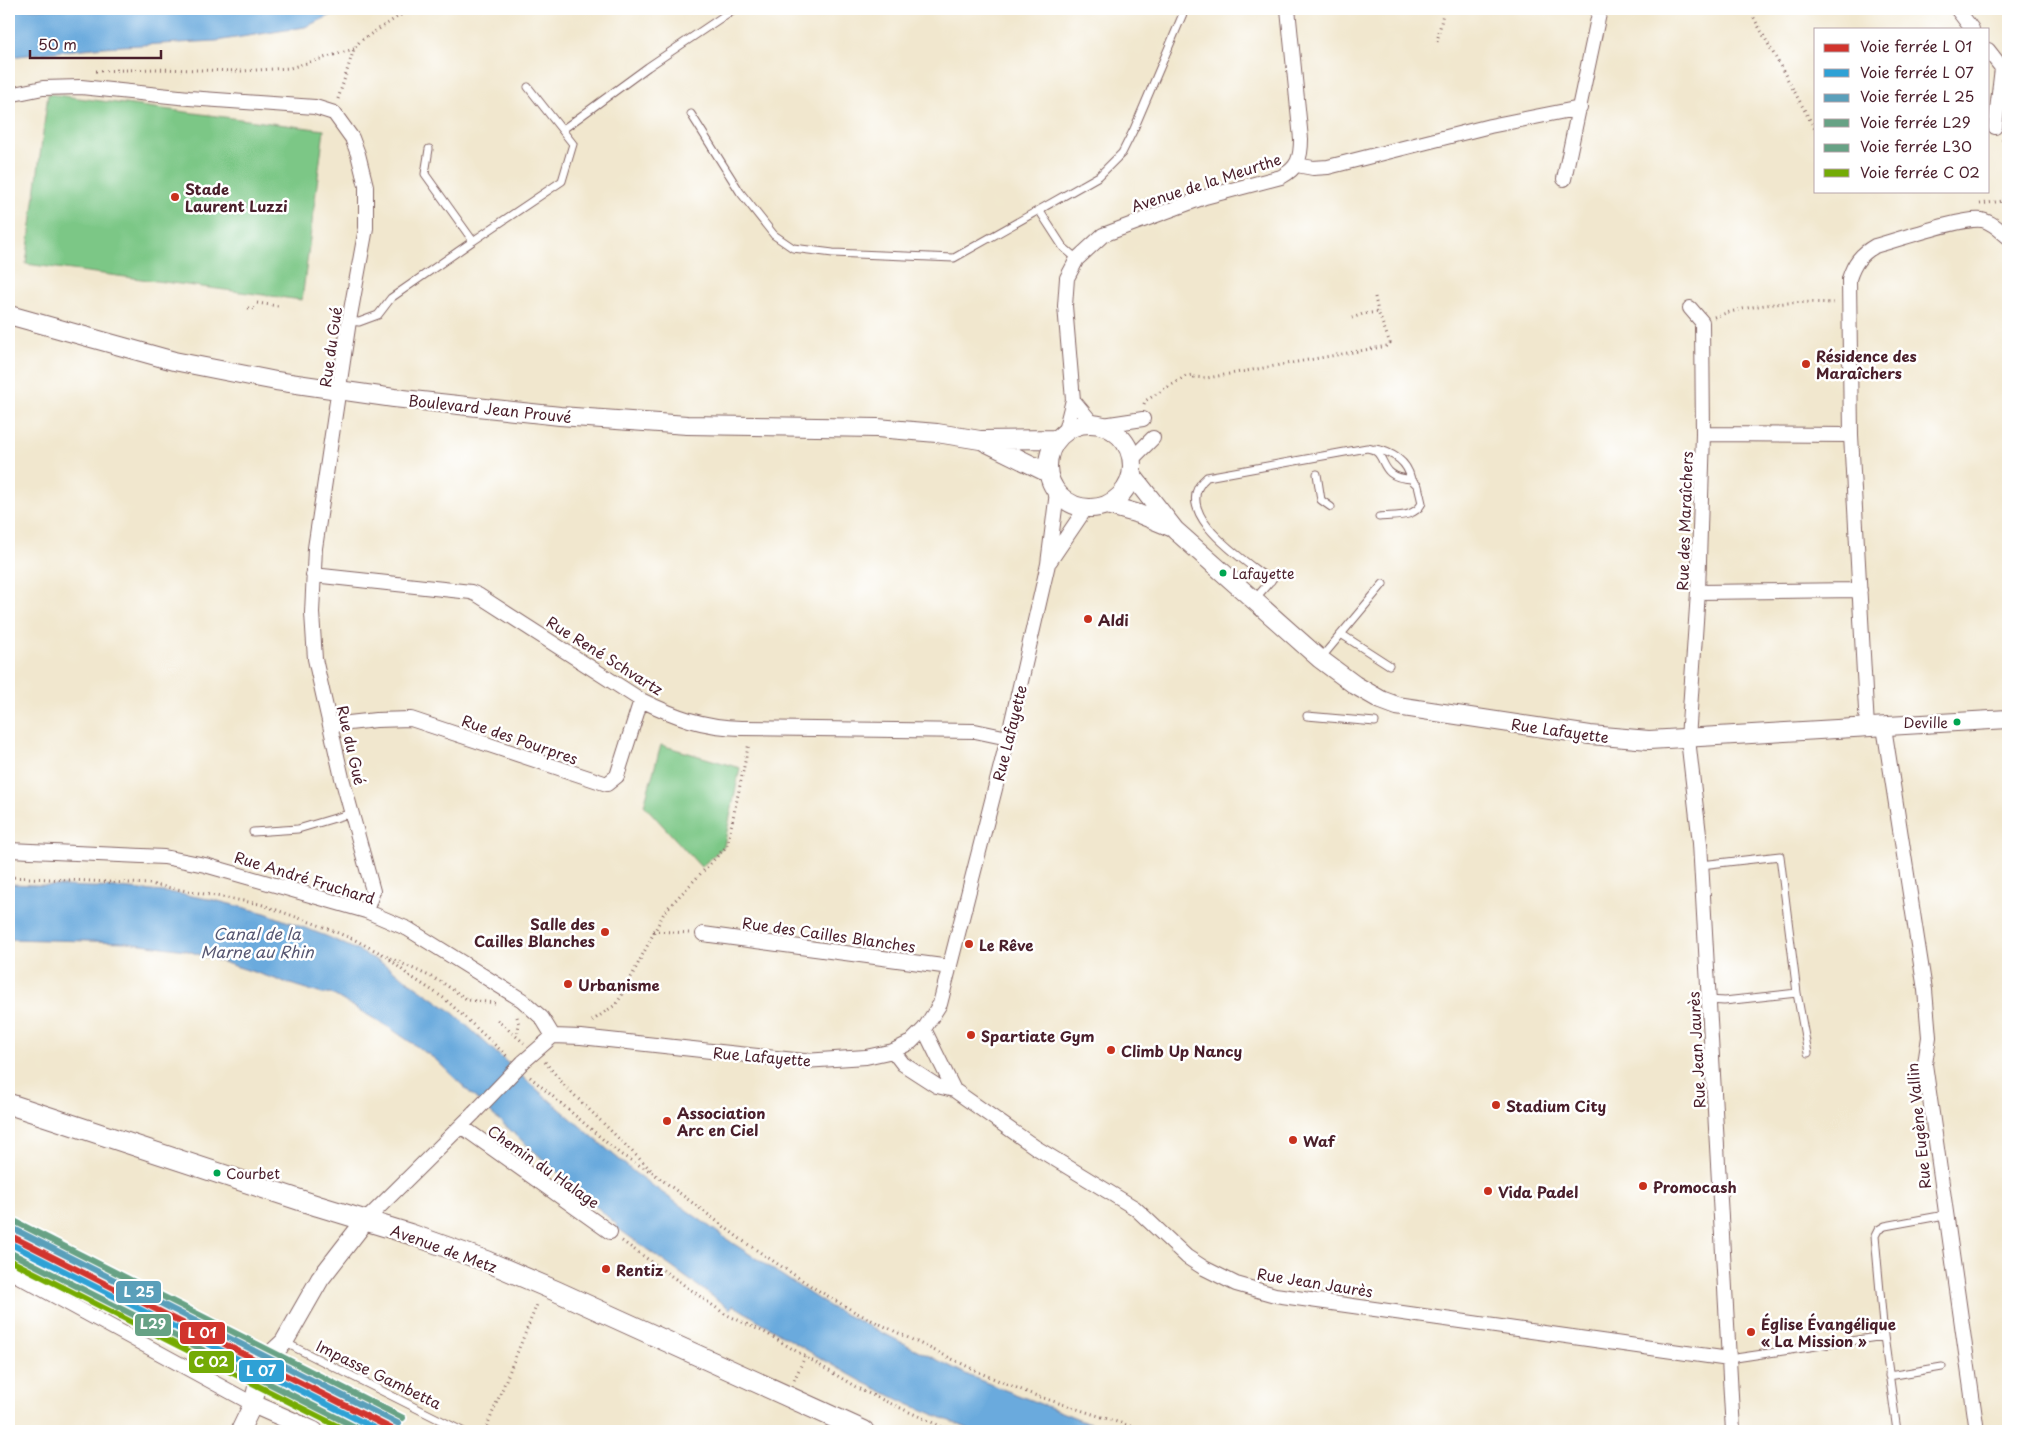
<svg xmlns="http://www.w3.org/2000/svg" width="2017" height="1440" font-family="'Playpen Sans',sans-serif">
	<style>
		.green { fill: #7cc786; stroke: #637358 }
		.water { fill: #6aaadd; stroke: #5a6484 }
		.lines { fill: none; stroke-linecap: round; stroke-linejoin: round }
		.service-casing { stroke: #846564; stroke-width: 9 }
		.minor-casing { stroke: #846564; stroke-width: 16 }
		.tertiary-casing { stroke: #846564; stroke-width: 20 }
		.secondary-casing { stroke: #846564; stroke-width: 22 }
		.path { stroke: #846564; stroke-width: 3; stroke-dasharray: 1 4; stroke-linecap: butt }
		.service { stroke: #fff; stroke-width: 7 }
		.minor { stroke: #fff; stroke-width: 14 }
		.tertiary { stroke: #fff; stroke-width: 18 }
		.secondary { stroke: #fff; stroke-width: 20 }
		.minor-bridge-casing { stroke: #846564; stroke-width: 16; stroke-linecap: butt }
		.minor-bridge { stroke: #fff; stroke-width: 14 }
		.rail-1-casing { stroke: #fff; stroke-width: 10 }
		.rail-2-casing { stroke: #fff; stroke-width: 10 }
		.rail-3-casing { stroke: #fff; stroke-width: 10 }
		.rail-4-casing { stroke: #fff; stroke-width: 10 }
		.rail-5-casing { stroke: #fff; stroke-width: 10 }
		.rail-6-casing { stroke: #fff; stroke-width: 10 }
		.rail-1 { stroke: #d1342d; stroke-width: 6 }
		.rail-2 { stroke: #2fa1d5; stroke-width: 6 }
		.rail-3 { stroke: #5a9fba; stroke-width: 6 }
		.rail-4 { stroke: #67a285; stroke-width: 6 }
		.rail-5 { stroke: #67a285; stroke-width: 6 }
		.rail-6 { stroke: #74ab06; stroke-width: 6 }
		.poi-dot { fill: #c8321e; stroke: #fff; stroke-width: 2 }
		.bus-dot { fill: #00a651; stroke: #fff; stroke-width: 2 }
		.labels { text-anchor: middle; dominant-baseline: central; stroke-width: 5; stroke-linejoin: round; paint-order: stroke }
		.bus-label { font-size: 14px; fill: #4a1f2b; stroke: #fff; text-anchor: start }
		.street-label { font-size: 15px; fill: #4a1f2b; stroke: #fff }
		.poi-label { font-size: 15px; font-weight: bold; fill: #4a1f2b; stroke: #fff; text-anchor: start }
		.water-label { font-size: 16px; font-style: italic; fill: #575772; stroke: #fff }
		.line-badge { stroke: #fff; stroke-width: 2 }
		.badge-label { font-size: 14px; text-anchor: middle; font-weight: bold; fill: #fff }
	</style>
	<rect width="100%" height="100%" fill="#fff"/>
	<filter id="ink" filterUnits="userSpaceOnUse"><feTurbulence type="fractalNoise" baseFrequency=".02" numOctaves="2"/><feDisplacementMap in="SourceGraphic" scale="10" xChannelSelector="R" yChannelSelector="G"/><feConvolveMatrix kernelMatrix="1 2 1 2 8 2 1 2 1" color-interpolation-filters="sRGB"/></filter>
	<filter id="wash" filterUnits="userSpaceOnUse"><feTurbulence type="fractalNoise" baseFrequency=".0096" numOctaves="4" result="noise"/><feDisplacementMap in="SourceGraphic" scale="20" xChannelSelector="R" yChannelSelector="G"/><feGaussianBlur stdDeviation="1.12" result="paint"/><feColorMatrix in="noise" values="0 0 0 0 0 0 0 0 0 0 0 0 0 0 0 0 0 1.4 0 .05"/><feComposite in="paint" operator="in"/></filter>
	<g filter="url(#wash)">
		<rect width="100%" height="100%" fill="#f1e7ce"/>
		<path class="green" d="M 48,94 L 324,130 L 302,300 L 26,264 Z
			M 661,745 L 740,768 L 724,846 L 701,867 L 644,805 Z"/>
		<path class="water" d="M 9,9 L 345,9 L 305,27 L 216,41 L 103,47 L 9,57 Z
			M 9,884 L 119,888 L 174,893 L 214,900 L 265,913 L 326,936 L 357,950 L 387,966 L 451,1011 L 526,1080 L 635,1173 L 731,1242 L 830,1307 L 972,1377 L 1084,1421 L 1118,1431 L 974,1431 L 908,1404 L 863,1382 L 810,1352 L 733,1305 L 730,1309 L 616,1227 L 617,1225 L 491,1113 L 435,1059 L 390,1028 L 330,993 L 322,994 L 185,950 L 127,942 L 9,939 Z"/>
	</g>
	<g filter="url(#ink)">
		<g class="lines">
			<defs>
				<path id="service" d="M 691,114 L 740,192 L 774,235 L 793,248 L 833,253 L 954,258 L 1099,176 L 1122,153 L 1134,129 L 1185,9
					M 562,130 L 648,67 L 734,9
					M 1039,210 L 1063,247 L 1077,259
					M 473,241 L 562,181 L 573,144 L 528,87
					M 349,321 L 359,322 L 378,315 L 391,298 L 473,241 L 425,174 L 429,149
					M 1375,449 C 1392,452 1407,461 1411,479
					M 1317,474 L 1321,500 L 1331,507
					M 1271,581 C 1247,562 1166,511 1207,477 L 1367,448 C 1390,451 1375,478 1411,479 L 1418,486 L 1422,503 C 1414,519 1393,515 1379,517
					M 1254,600 L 1274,577
					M 1341,634 L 1389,665
					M 1321,658 L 1383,584
					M 1307,716 L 1375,722
					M 253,832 L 298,829 L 352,813
					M 1701,865 L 1780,856 L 1797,993 L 1724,1001 L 1709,1000
					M 1797,993 L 1808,1053
					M 1884,1336 L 1897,1431
					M 284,1342 L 462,1431
					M 1729,1359 L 1884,1336 L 1875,1236 L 1878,1230 L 1885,1226 L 1945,1215
					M 1889,1376 L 1942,1367"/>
				<path id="minor" d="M 1957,9 L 1972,29
					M 1988,50 L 2002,68 L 1995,127
					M 9,95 L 43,88 L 81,87 L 189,98 L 315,107 L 334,113 L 352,138 L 358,154 L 366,186 L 366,228 L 349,321 L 315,548 L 312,613 L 315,659 L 342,778 L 373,891 L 366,911
					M 1297,165 L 1313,168 L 1328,167 L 1490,126 L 1580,108
					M 1564,179 L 1600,9
					M 1690,308 L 1702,322 L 1703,434 L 1698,592 L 1688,739 L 1700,843 L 1733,1431
					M 1073,400 L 1092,423
					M 1103,425 L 1143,419
					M 1065,431 L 1073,400 L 1065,306 L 1067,278 L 1077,259 L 1103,235 L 1205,197 L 1281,177 C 1298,168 1301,158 1301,139 L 1288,9
					M 1703,434 L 1851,435
					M 1132,459 L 1153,438
					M 1050,561 L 1086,508
					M 313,575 L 471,592 L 478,595 L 641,700 C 676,717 702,727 741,728 L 975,731 L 1008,738
					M 1698,592 L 1860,590
					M 331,725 L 376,720 L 411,719 L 607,784 L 617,776 L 641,700
					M 1884,727 L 1925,990 L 1929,1037 L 1925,1064 L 1977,1431
					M 1867,728 L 1851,435 L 1849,279 C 1854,263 1861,254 1875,246 C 1898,240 1962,217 1982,220 C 1992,222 2001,231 2008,237
					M 9,850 L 164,857 L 205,865 L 366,911 L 408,929 L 522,1000 L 542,1018 L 553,1036
					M 703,934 L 950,967
					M 924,1029 L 954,1090
					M 893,1051 L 903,1064 L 937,1086 L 954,1090 L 1035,1147 L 1135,1208 L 1187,1257 L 1204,1268 L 1236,1284 L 1275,1295 L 1729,1359
					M 523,1062 L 553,1036 L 581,1037 L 804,1061 L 866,1057 L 893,1051 L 911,1042 L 924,1029 L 940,1004 L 1008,738 L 1048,564 L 1057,492
					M 461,1126 L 610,1232
					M 365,1221 L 474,1113
					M 9,1271 L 253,1404"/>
				<path id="tertiary" d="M 9,315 L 174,361 L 276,381 L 394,398 L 560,416 L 687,425 L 877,428 L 937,433 L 980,440 L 1057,439
					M1048 466a42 42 0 1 1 84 0a42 42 0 1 1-84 0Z
					M 985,442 L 1048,473
					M 1132,475 L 1175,530 L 1320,659 L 1355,685 L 1381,700 L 1397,706 L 1590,735 L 1649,740 L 2008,719
					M 1107,505 L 1139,514 L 1173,528
					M 253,1404 L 314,1431
					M 240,1431 L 253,1404 L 261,1371 L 268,1357 L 284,1342 L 320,1279 L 365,1221"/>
				<path id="secondary" d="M 9,1104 L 318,1206 L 410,1234 L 486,1261 L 556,1291 L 864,1431"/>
			</defs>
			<use href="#service" class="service-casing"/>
			<use href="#minor" class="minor-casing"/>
			<use href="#tertiary" class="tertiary-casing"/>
			<use href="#secondary" class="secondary-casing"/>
			<path class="path" d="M 1749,9 L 1816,131
				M 1437,42 L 1444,9
				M 96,71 L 155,69 L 241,71 L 290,68 L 354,49
				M 338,99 L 354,49 L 360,41 L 410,9
				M 2002,139 L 2008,146
				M 1980,204 L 2003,201 L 2008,193
				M 1375,297 L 1378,312
				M 257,303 L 278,306
				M 248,308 L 257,309
				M 1714,317 C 1754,303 1794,301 1836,303
				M 1144,404 L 1145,401 L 1186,376 L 1193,375 L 1194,377 L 1207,378 L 1387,346 L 1390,343 L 1378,312 L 1363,314 L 1352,318
				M 9,877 L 149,884 L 260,904 L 321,926 L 355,940 L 386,956 L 407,974 L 445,999 L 509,1058
				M 653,931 L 690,933
				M 390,958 L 440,981 L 468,1000 L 496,1003
				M 517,1017 L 519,1024 L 517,1036
				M 497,1020 L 524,1043
				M 592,1021 L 615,1005 L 621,997 L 665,911 L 727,846 L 749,743
				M 545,1062 L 565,1086 L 651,1170
				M 530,1077 L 620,1154 L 653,1173 L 743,1241 L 814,1288 L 855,1312 L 985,1375 L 1034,1395 L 1145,1431
				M 622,1241 L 725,1314 L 766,1333 L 861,1390 L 951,1431
				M 794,1380 L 805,1357
				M 485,1431 L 538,1302"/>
			<use href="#service" class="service"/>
			<use href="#minor" class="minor"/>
			<use href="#tertiary" class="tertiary"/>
			<use href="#secondary" class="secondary"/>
			<defs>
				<path id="minor-bridge" d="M 474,1113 L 523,1062"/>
			</defs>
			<use href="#minor-bridge" class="minor-bridge-casing"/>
			<use href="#minor-bridge" class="minor-bridge"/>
			<defs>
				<path id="rail-1" d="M 9,1235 L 396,1431"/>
				<path id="rail-2" d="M 9,1243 L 380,1431"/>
				<path id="rail-3" d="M 12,1228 L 399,1424"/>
				<path id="rail-4" d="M 9,1252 L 363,1431"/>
				<path id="rail-5" d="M 16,1222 L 403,1418"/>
				<path id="rail-6" d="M 9,1260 L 347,1431"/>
			</defs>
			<use href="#rail-1" class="rail-1-casing"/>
			<use href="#rail-2" class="rail-2-casing"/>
			<use href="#rail-3" class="rail-3-casing"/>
			<use href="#rail-4" class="rail-4-casing"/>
			<use href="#rail-5" class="rail-5-casing"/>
			<use href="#rail-6" class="rail-6-casing"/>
			<use href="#rail-1" class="rail-1"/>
			<use href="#rail-2" class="rail-2"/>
			<use href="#rail-3" class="rail-3"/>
			<use href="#rail-4" class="rail-4"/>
			<use href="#rail-5" class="rail-5"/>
			<use href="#rail-6" class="rail-6"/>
		</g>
	</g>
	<g class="poi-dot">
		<circle cx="175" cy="197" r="5"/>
		<circle cx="1806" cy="364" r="5"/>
		<circle cx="1088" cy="619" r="5"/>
		<circle cx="605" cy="932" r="5"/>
		<circle cx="969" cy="944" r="5"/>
		<circle cx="568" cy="984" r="5"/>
		<circle cx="971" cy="1035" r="5"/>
		<circle cx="1111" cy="1050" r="5"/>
		<circle cx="1496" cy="1105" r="5"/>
		<circle cx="667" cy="1121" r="5"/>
		<circle cx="1293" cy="1140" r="5"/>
		<circle cx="1643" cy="1186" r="5"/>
		<circle cx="1488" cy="1191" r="5"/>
		<circle cx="606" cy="1269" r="5"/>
		<circle cx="1751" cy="1332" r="5"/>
	</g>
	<g class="bus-dot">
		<circle cx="1223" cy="573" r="4.5"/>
		<circle cx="1957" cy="722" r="4.5"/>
		<circle cx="217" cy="1173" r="4.5"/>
	</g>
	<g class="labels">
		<g class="bus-label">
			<text x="1232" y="573">Lafayette</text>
			<text x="1948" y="722" text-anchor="end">Deville</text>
			<text x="226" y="1173">Courbet</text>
		</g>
		<g class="street-label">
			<text transform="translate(1206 182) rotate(-18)">Avenue de la Meurthe</text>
			<text transform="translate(330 347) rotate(-82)">Rue du Gué</text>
			<text transform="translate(490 408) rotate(6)">Boulevard Jean Prouvé</text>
			<text transform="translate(1684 521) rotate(-88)">Rue des Maraîchers</text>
			<text transform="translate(605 655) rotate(32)">Rue René Schvartz</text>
			<text transform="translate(1560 730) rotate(8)">Rue Lafayette</text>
			<text transform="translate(1009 733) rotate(-76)">Rue Lafayette</text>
			<text transform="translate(520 739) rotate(19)">Rue des Pourpres</text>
			<text transform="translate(352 745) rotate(77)">Rue du Gué</text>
			<text transform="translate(305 877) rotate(17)">Rue André Fruchard</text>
			<text transform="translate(829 934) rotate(8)">Rue des Cailles Blanches</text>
			<text transform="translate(1696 1050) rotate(-93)">Rue Jean Jaurès</text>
			<text transform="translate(762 1056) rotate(5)">Rue Lafayette</text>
			<text transform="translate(1918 1126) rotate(-96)">Rue Eugène Vallin</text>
			<text transform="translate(544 1166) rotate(35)">Chemin du Halage</text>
			<text transform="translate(444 1248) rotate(20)">Avenue de Metz</text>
			<text transform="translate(1315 1282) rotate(9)">Rue Jean Jaurès</text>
			<text transform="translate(379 1374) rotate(26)">Impasse Gambetta</text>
		</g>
		<g class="poi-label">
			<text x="185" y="188">Stade<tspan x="185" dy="17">Laurent Luzzi</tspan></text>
			<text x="1816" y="355">Résidence des<tspan x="1816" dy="17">Maraîchers</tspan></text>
			<text x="1098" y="619">Aldi</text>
			<text x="595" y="923" text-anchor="end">Salle des<tspan x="595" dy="17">Cailles Blanches</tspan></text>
			<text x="979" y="944">Le Rêve</text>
			<text x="578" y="984">Urbanisme</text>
			<text x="981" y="1035">Spartiate Gym</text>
			<text x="1121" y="1050">Climb Up Nancy</text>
			<text x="1506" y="1105">Stadium City</text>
			<text x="677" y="1112">Association<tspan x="677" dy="17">Arc en Ciel</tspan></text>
			<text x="1303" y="1140">Waf</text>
			<text x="1653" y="1186">Promocash</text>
			<text x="1498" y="1191">Vida Padel</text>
			<text x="616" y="1269">Rentiz</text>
			<text x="1761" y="1323">Église Évangélique<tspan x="1761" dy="17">« La Mission »</tspan></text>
		</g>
		<g class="water-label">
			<text x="257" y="933">Canal de la<tspan x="257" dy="18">Marne au Rhin</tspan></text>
		</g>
	</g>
	<g class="line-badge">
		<rect x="115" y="1280" width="47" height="24" rx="5" fill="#5a9fba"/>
		<rect x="134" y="1313" width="38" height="24" rx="5" fill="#67a285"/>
		<rect x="179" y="1321" width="47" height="24" rx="5" fill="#d1342d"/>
		<rect x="188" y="1350" width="47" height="24" rx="5" fill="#74ab06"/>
		<rect x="238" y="1359" width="47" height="24" rx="5" fill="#2fa1d5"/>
	</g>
	<g class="badge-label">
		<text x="139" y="1297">L 25</text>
		<text x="153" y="1329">L29</text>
		<text x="202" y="1338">L 01</text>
		<text x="211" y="1367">C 02</text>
		<text x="261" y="1376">L 07</text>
	</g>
	<rect width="2017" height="1440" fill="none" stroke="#fff" stroke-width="30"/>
	<rect x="1814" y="28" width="175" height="165" fill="#ffffff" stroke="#b7a5aa"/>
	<rect x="1824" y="44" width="25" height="8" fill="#d1342d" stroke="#b7a5aa"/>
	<text x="1860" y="52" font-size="15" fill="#4a1f2b">Voie ferrée L 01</text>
	<rect x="1824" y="69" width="25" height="8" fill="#2fa1d5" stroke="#b7a5aa"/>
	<text x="1860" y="78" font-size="15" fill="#4a1f2b">Voie ferrée L 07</text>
	<rect x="1824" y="94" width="25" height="8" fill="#5a9fba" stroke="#b7a5aa"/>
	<text x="1860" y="102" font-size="15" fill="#4a1f2b">Voie ferrée L 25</text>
	<rect x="1824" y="119" width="25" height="8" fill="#67a285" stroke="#b7a5aa"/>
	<text x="1860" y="128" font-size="15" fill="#4a1f2b">Voie ferrée L29</text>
	<rect x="1824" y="144" width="25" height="8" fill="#67a285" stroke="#b7a5aa"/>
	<text x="1860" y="152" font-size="15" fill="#4a1f2b">Voie ferrée L30</text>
	<rect x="1824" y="169" width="25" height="8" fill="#74ab06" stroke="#b7a5aa"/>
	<text x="1860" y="178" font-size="15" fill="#4a1f2b">Voie ferrée C 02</text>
	<path d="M30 50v8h131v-8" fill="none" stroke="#4a1f2b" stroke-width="2.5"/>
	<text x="38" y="50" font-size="15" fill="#4a1f2b" stroke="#ffffff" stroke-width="4" paint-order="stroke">50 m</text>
</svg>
